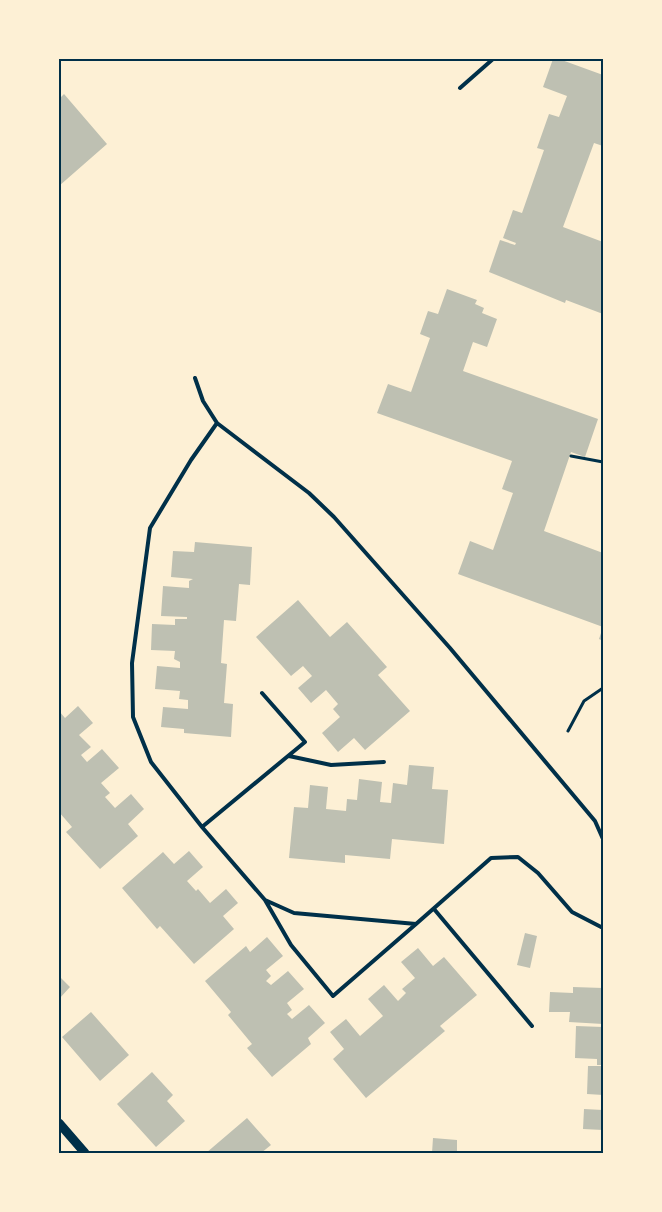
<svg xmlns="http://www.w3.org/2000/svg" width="662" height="1212" font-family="'PT Sans',sans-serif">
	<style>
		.building { fill: #bec0b2 }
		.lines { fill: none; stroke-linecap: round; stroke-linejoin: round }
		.path { stroke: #003049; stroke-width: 3 }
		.service { stroke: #003049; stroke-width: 4 }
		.tertiary { stroke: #003049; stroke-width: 9 }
		.neatline { fill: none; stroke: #003049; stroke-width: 2 }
	</style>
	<rect width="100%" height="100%" fill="#fdf0d5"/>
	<path class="building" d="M 553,59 L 559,59 L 603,75 L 603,146 L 594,143 L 563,227 L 603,242 L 603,314 L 566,300 L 565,303 L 489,272 L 500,240 L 515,245 L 516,243 L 503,238 L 513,210 L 522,213 L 544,150 L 537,148 L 549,114 L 559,117 L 567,96 L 543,87 Z
		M 64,94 L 107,144 L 59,186 L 59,99 Z
		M 447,289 L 477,300 L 475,304 L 484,308 L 482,313 L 497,319 L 487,347 L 473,342 L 463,371 L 598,419 L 585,457 L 571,452 L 544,531 L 603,553 L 603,641 L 599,639 L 603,627 L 458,574 L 470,541 L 493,550 L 513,493 L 502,489 L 512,461 L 377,413 L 388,384 L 411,392 L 430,338 L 420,334 L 428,311 L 438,314 Z
		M 195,542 L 252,547 L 250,585 L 239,584 L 236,621 L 224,620 L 221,663 L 227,664 L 224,703 L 233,704 L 231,737 L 184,733 L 184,729 L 161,727 L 163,707 L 188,709 L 188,700 L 179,699 L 180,691 L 155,689 L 157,666 L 180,668 L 180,662 L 174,659 L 175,651 L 151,650 L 152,624 L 175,625 L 175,619 L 187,619 L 187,617 L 161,616 L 163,586 L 189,588 L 189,581 L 193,579 L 171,577 L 173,551 L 194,552 Z
		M 298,600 L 330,637 L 347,622 L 387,667 L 378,675 L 410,711 L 365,750 L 354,738 L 338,752 L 322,733 L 340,717 L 333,709 L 338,704 L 326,690 L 311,703 L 298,688 L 312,676 L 303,666 L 291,676 L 256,637 Z
		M 78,706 L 93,723 L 79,735 L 91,747 L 81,755 L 87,762 L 102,749 L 119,768 L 101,783 L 110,793 L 105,797 L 115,808 L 131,794 L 144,809 L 128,824 L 138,836 L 100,869 L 66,832 L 72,827 L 59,812 L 59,711 L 65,718 Z
		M 409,765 L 434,767 L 432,789 L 448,790 L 444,844 L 392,839 L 390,859 L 345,855 L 345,863 L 289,858 L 294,807 L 308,808 L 310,785 L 328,787 L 326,809 L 346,811 L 347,799 L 357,800 L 359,779 L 382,782 L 380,802 L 391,803 L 393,783 L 407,785 Z
		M 189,851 L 203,867 L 187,881 L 196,891 L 198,889 L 210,903 L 226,889 L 238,903 L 223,916 L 234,929 L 194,964 L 160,926 L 157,929 L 122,888 L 163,852 L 174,864 Z
		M 525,933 L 537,936 L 530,968 L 517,965 Z
		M 267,937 L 283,956 L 266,970 L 271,976 L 266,981 L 271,985 L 288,971 L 304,989 L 287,1003 L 292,1010 L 287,1014 L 292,1019 L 309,1005 L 325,1023 L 308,1038 L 311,1044 L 272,1077 L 247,1048 L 252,1044 L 228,1015 L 231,1012 L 205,981 L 246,946 L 250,952 Z
		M 418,948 L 433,966 L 444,957 L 477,995 L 440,1026 L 445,1031 L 366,1098 L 333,1059 L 344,1049 L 330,1032 L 346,1019 L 360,1036 L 383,1016 L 368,999 L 384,985 L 398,1001 L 406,993 L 402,989 L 415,978 L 401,962 Z
		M 59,976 L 70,987 L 59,999 Z
		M 573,987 L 603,988 L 603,1024 L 569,1022 L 570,1012 L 549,1012 L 550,992 L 573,993 Z
		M 91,1012 L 129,1055 L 100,1081 L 62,1037 Z
		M 576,1026 L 603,1027 L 603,1065 L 597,1065 L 597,1059 L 575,1058 Z
		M 588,1066 L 603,1066 L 603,1095 L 587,1094 Z
		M 152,1072 L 173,1095 L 167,1101 L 185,1121 L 156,1147 L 117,1104 Z
		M 584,1109 L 603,1110 L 603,1130 L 583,1129 Z
		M 247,1118 L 271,1145 L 261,1153 L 206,1153 Z
		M 433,1138 L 457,1140 L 457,1153 L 432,1153 Z"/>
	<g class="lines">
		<path class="path" d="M 571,456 L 603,462
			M 568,731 L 584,701 L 603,688"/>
		<path class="service" d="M 460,88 L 493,59
			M 195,378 L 203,401 L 217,423 L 309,493 L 334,517 L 450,648 L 595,821 L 603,839
			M 217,423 L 191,460 L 150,528 L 132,663 L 133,717 L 151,762 L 202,827 L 265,900 L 294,913 L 416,924 L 491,858 L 518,857 L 538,873 L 572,912 L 603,928
			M 289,756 L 331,765 L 384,762
			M 202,827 L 305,742 L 262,693
			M 265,900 L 291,945 L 333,996 L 416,924
			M 434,909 L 532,1026"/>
		<path class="tertiary" d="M 59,1123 L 85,1153"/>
	</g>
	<rect width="662" height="1212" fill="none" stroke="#fdf0d5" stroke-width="120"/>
	<rect x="60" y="60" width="542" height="1092" class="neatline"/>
</svg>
